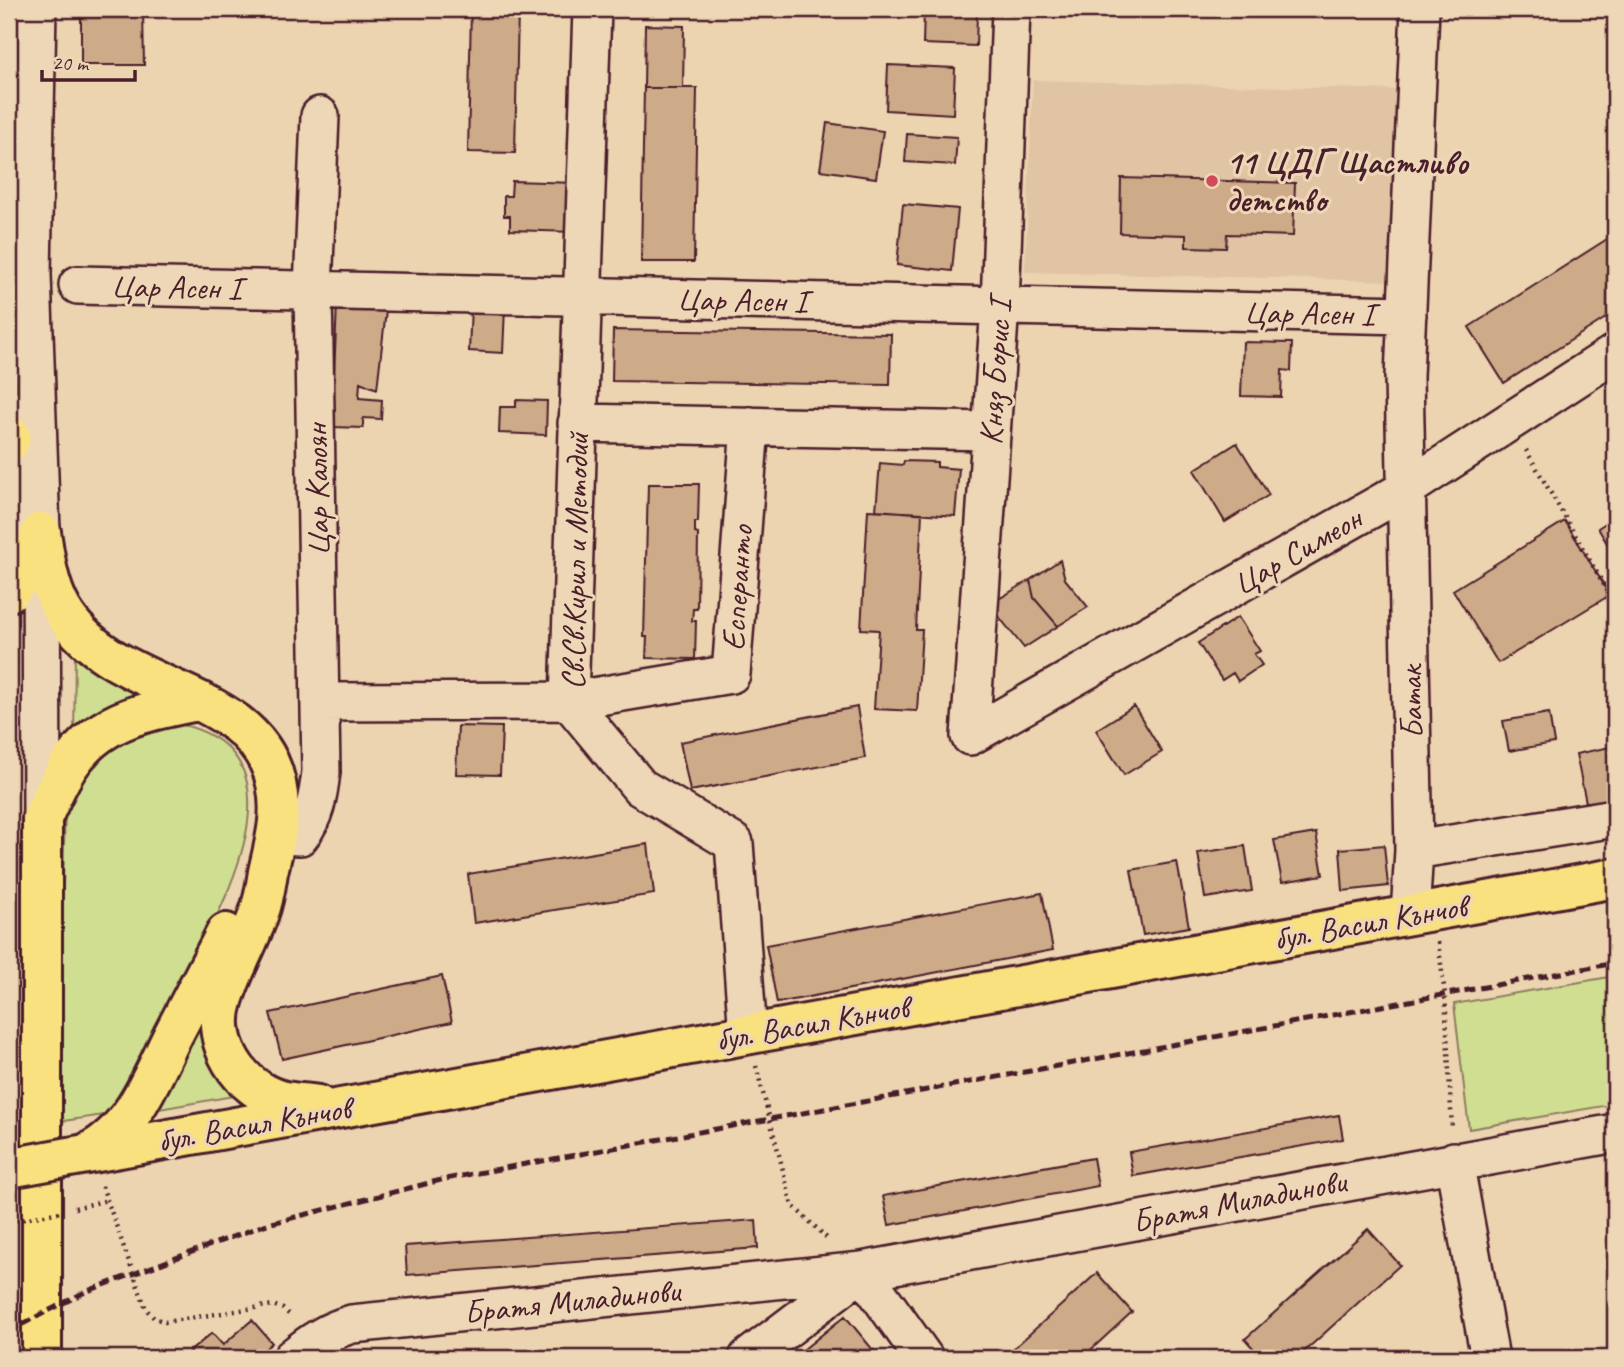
<svg xmlns="http://www.w3.org/2000/svg" width="1624" height="1367" font-family="Caveat,sans-serif">
	<style>
		.built { fill: #e0c4a3 }
		.green { fill: #d0de91; stroke: #8d7e5e; stroke-width: 2 }
		.building { fill: #cdaa88; stroke: #4a1f2b; stroke-width: 2 }
		.lines { fill: none; stroke-linecap: round; stroke-linejoin: round }
		.minor-casing { stroke: #4a1f2b; stroke-width: 42 }
		.major-casing { stroke: #4a1f2b; stroke-width: 44 }
		.path { stroke: #4a1f2b; stroke-width: 4.5; stroke-dasharray: 2 5; stroke-linecap: butt }
		.minor { stroke: #edd7b6; stroke-width: 37 }
		.major { stroke: #fae180; stroke-width: 38 }
		.rail { stroke: #4a1f2b; stroke-width: 5; stroke-dasharray: 10 5; stroke-linecap: butt }
		.major-bridge-casing { stroke: #4a1f2b; stroke-width: 44; stroke-linecap: butt }
		.path-bridge { stroke: #4a1f2b; stroke-width: 4.5; stroke-dasharray: 2 5; stroke-linecap: butt }
		.major-bridge { stroke: #fae180; stroke-width: 38 }
		.poi-dot { fill: #d1495b; stroke: #edd7b6; stroke-width: 2.5 }
		.labels { text-anchor: middle; dominant-baseline: central; stroke-width: 6; stroke-linejoin: round; paint-order: stroke }
		.poi-label { font-size: 33px; font-weight: bold; fill: #4a1f2b; stroke: #edd7b6; text-anchor: start }
		.street-label { font-size: 33px; fill: #4a1f2b; stroke: #edd7b6 }
	</style>
	<rect width="100%" height="100%" fill="#ecd4b1"/>
	<filter id="ink" filterUnits="userSpaceOnUse"><feTurbulence type="fractalNoise" baseFrequency=".0143" numOctaves="2"/><feDisplacementMap in="SourceGraphic" scale="14" xChannelSelector="R" yChannelSelector="G"/><feConvolveMatrix kernelMatrix="1 2 1 2 8 2 1 2 1" color-interpolation-filters="sRGB"/></filter>
	<g filter="url(#ink)">
		<path class="built" d="M 1033,80 L 1400,90 L 1392,281 L 1025,272 Z"/>
		<path class="green" d="M 75,648 L 97,672 L 120,686 L 150,699 L 74,740 Z
			M 161,721 C 318,740 226,900 184,981 C 161,1025 139,1069 116,1113 L 57,1122 L 65,809 L 71,789 L 102,751 Z
			M 247,914 L 207,1018 L 239,1095 L 154,1110 Z
			M 1615,976 L 1615,1104 L 1469,1129 L 1454,1004 Z"/>
		<path class="building" d="M 81,9 L 143,9 L 144,65 L 81,65 Z
			M 471,9 L 518,9 L 515,153 L 468,152 Z
			M 924,10 L 977,12 L 976,46 L 923,44 Z
			M 645,25 L 684,26 L 683,88 L 644,88 Z
			M 888,65 L 955,68 L 953,114 L 886,110 Z
			M 644,88 L 697,88 L 694,262 L 641,262 Z
			M 827,123 L 883,131 L 876,178 L 820,170 Z
			M 907,134 L 957,137 L 955,165 L 905,162 Z
			M 1121,178 L 1295,183 L 1293,236 L 1227,234 L 1226,248 L 1186,247 L 1186,235 L 1120,233 Z
			M 512,181 L 576,183 L 574,232 L 510,230 L 510,216 L 504,216 L 504,196 L 511,196 Z
			M 903,204 L 958,209 L 952,271 L 897,265 Z
			M 1615,234 L 1615,312 L 1504,383 L 1469,327 Z
			M 337,303 L 386,310 L 377,389 L 360,382 L 359,398 L 382,400 L 381,419 L 363,418 L 363,428 L 332,427 Z
			M 471,306 L 505,307 L 503,353 L 469,351 Z
			M 613,330 L 891,334 L 890,385 L 612,381 Z
			M 1243,342 L 1292,343 L 1291,371 L 1282,370 L 1281,397 L 1241,396 Z
			M 516,400 L 547,401 L 546,435 L 499,433 L 500,407 L 516,407 Z
			M 1237,443 L 1269,495 L 1225,522 L 1194,470 Z
			M 904,461 L 937,462 L 937,467 L 959,469 L 955,516 L 876,510 L 880,463 L 903,465 Z
			M 648,484 L 699,484 L 698,522 L 695,522 L 695,533 L 698,534 L 697,609 L 693,609 L 692,621 L 696,621 L 695,659 L 646,658 L 647,637 L 644,637 Z
			M 868,510 L 922,513 L 916,630 L 922,630 L 917,711 L 874,709 L 879,630 L 861,629 Z
			M 1615,517 L 1615,557 L 1598,528 Z
			M 1565,521 L 1610,595 L 1498,663 L 1453,590 Z
			M 1060,560 L 1065,579 L 1088,607 L 1058,626 L 1034,598 L 1030,580 Z
			M 1030,580 L 1034,598 L 1058,626 L 1024,648 L 1000,618 L 994,602 Z
			M 1238,617 L 1260,651 L 1254,654 L 1262,665 L 1238,681 L 1233,673 L 1222,680 L 1198,643 Z
			M 1134,706 L 1162,752 L 1124,775 L 1096,730 Z
			M 857,707 L 865,758 L 690,791 L 680,742 Z
			M 1549,713 L 1554,743 L 1509,751 L 1503,721 Z
			M 458,726 L 502,727 L 500,775 L 456,774 Z
			M 1615,746 L 1615,806 L 1588,812 L 1576,754 Z
			M 1316,833 L 1323,875 L 1282,882 L 1274,840 Z
			M 648,844 L 654,894 L 474,923 L 468,874 Z
			M 1384,845 L 1388,886 L 1343,891 L 1340,849 Z
			M 1245,846 L 1252,891 L 1205,898 L 1198,853 Z
			M 1177,862 L 1189,927 L 1143,935 L 1131,870 Z
			M 1042,893 L 1053,950 L 777,1003 L 766,945 Z
			M 442,976 L 452,1022 L 282,1059 L 270,1013 Z
			M 1339,1115 L 1343,1139 L 1133,1176 L 1129,1152 Z
			M 1093,1158 L 1098,1186 L 889,1225 L 883,1196 Z
			M 756,1220 L 758,1248 L 407,1275 L 405,1246 Z
			M 1368,1229 L 1400,1265 L 1297,1358 L 1262,1358 L 1245,1339 Z
			M 1097,1273 L 1132,1312 L 1082,1358 L 1003,1358 Z
			M 845,1316 L 878,1356 L 875,1358 L 793,1358 Z
			M 252,1320 L 272,1343 L 254,1358 L 182,1358 L 212,1333 L 223,1345 Z"/>
		<g class="lines">
			<defs>
				<path id="minor" d="M 37,9 L 32,275 L 41,532 L 42,818
					M 592,9 L 569,701 L 640,787 L 734,843 L 748,1035
					M 78,285 L 1407,315
					M 577,423 L 991,431
					M 9,551 L 11,436 L 14,411
					M 321,702 L 569,701 L 731,674 L 750,426
					M 970,736 L 1406,489 L 1615,353
					M 970,736 L 1000,306 L 1011,9
					M 277,835 L 300,836 C 315,816 318,797 321,772 L 313,290 L 320,116
					M 1414,850 L 1615,818
					M 1410,915 L 1414,850 L 1404,377 L 1420,9
					M 1454,1161 L 1490,1358
					M 862,1271 L 924,1358
					M 292,1358 C 311,1342 328,1331 352,1324 L 862,1271 L 1615,1133
					M 748,1358 L 861,1272"/>
				<path id="major" d="M 9,443 L 11,436
					M 41,532 C 45,558 48,584 61,608 C 110,696 255,684 276,783 C 283,814 275,841 268,872 C 266,885 264,900 259,913 C 249,943 232,971 223,1001 C 210,1043 240,1089 281,1100 C 293,1103 306,1103 318,1105
					M 9,592 L 20,578 L 41,532
					M 89,1152 C 133,1130 152,1077 173,1035 C 191,1001 208,967 226,933
					M 86,1154 L 1615,878
					M 42,1358 L 42,818 C 52,797 61,774 76,756 C 106,717 153,710 198,701"/>
			</defs>
			<use href="#minor" class="minor-casing"/>
			<use href="#major" class="major-casing"/>
			<path class="path" d="M 1526,450 L 1615,604
				M 1438,942 L 1445,994 L 1452,1129
				M 756,1066 L 792,1205 L 829,1240
				M 102,1186 L 146,1309 L 154,1318 L 165,1322 L 273,1305 L 283,1309 L 291,1316
				M 75,1208 L 108,1200"/>
			<use href="#minor" class="minor"/>
			<use href="#major" class="major"/>
			<path class="rail" d="M 9,1331 L 85,1292 L 264,1225 L 445,1179 L 1615,963"/>
			<defs>
				<path id="major-bridge" d="M 9,1168 L 86,1154"/>
			</defs>
			<use href="#major-bridge" class="major-bridge-casing"/>
			<path class="path-bridge" d="M 9,1222 L 60,1212"/>
			<use href="#major-bridge" class="major-bridge"/>
		</g>
	</g>
	<circle class="poi-dot" cx="1212" cy="181" r="7"/>
	<g class="labels">
		<g class="poi-label">
			<text x="1226" y="162">11 ЦДГ Щастливо<tspan x="1226" dy="38">детство</tspan></text>
		</g>
		<g class="street-label">
			<text transform="translate(176 287) rotate(1)">Цар Асен I</text>
			<text transform="translate(742 300) rotate(1)">Цар Асен I</text>
			<text transform="translate(1309 313) rotate(1)">Цар Асен I</text>
			<text transform="translate(995 372) rotate(-86)">Княз Борис I</text>
			<text transform="translate(317 490) rotate(-91)">Цар Калоян</text>
			<text transform="translate(1297 551) rotate(-30)">Цар Симеон</text>
			<text transform="translate(575 561) rotate(-89)">Св.Св.Кирил и Методий</text>
			<text transform="translate(737 588) rotate(-86)">Есперанто</text>
			<text transform="translate(1411 702) rotate(-91)">Батак</text>
			<text transform="translate(1370 922) rotate(-10)">бул. Васил Кънчов</text>
			<text transform="translate(812 1023) rotate(-10)">бул. Васил Кънчов</text>
			<text transform="translate(254 1124) rotate(-10)">бул. Васил Кънчов</text>
			<text transform="translate(1239 1201) rotate(-11)">Братя Миладинови</text>
			<text transform="translate(572 1301) rotate(-6)">Братя Миладинови</text>
		</g>
	</g>
	<rect width="1624" height="1367" fill="none" stroke="#edd7b6" stroke-width="35"/>
	<rect x="18" y="18" width="1589" height="1332" fill="none" stroke="#4a1f2b" stroke-width="2.5" filter="url(#ink)"/>
	<path d="M42 70v10h93v-10" fill="none" stroke="#4a1f2b" stroke-width="3.5"/>
	<text x="52" y="70" font-size="21" fill="#4a1f2b" stroke="#edd7b6" stroke-width="5" paint-order="stroke">20 m</text>
</svg>
